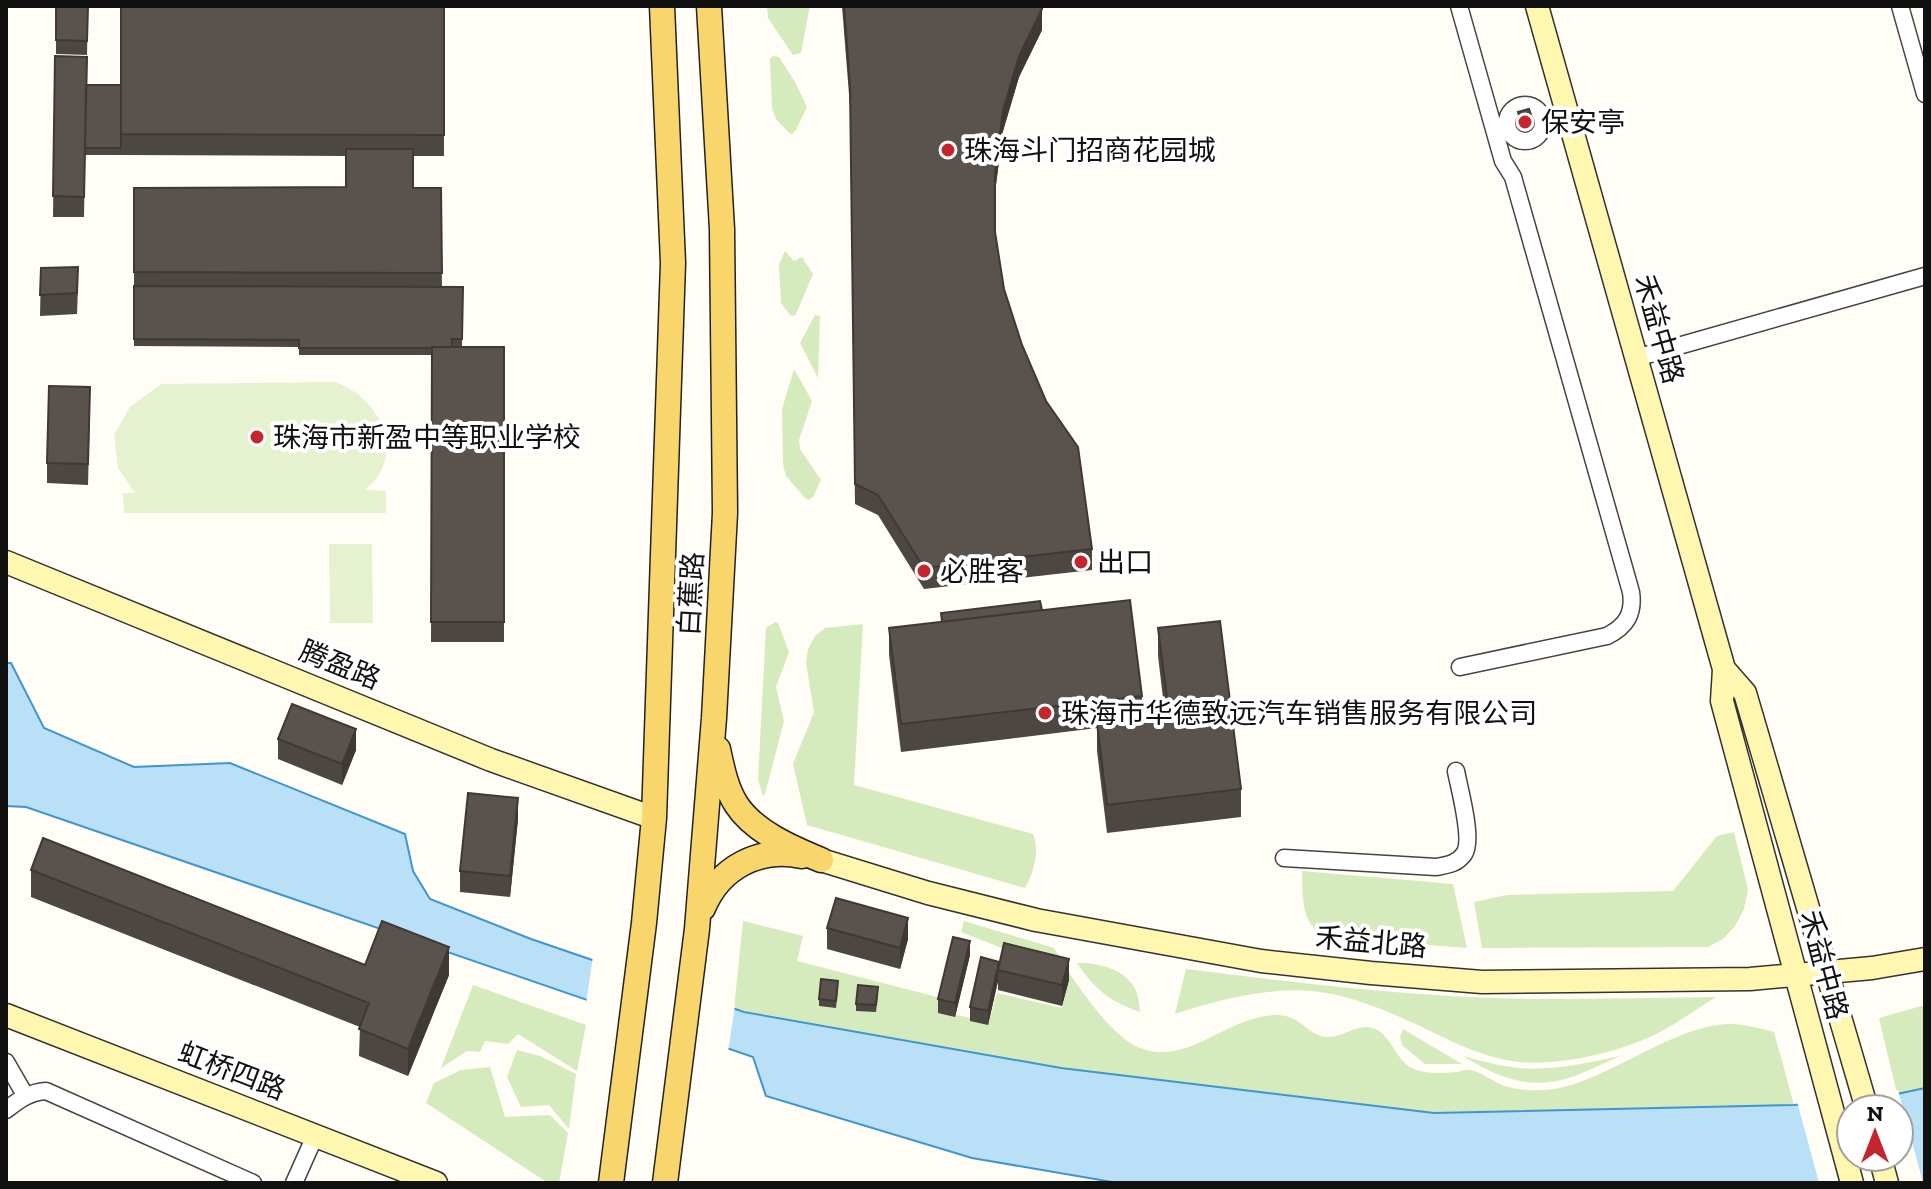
<svg xmlns="http://www.w3.org/2000/svg" width="1931" height="1189" font-family="'Zilla Slab','Noto Sans SC',serif">
	<style>
		.green { fill: #d5ebbd }
		.pitch { fill: #e6f2cf }
		.water { fill: #b9e0f7; stroke: #3f96cf; stroke-width: 2; fill-rule: evenodd }
		.pier { fill: #fffdf5; fill-rule: evenodd }
		.lines { fill: none; stroke-linecap: round; stroke-linejoin: round }
		.street-casing { stroke: #444; stroke-width: 19 }
		.secondary-casing { stroke: #333; stroke-width: 25 }
		.primary-casing { stroke: #222; stroke-width: 27 }
		.street { stroke: #fff; stroke-width: 16 }
		.secondary { stroke: #fff6b0; stroke-width: 22 }
		.primary { stroke: #f9d66b; stroke-width: 24 }
		.wall { fill: #4d4742 }
		.shaded-wall { fill: #3f3936 }
		.building { fill: #5a524d; stroke: #3f3936; stroke-width: 2 }
		.poi-dot { fill: #c4262e; stroke: #fff; stroke-width: 3 }
		.labels { text-anchor: middle; dominant-baseline: central; stroke-width: 8; stroke-linejoin: round; paint-order: stroke }
		.poi-label { font-size: 28px; fill: #111; stroke: #fff; text-anchor: start }
		.street-label { font-size: 28px; fill: #111; stroke: #fff }
	</style>
	<rect width="100%" height="100%" fill="#fffdf5"/>
	<path class="green" d="M 767,6 L 810,6 L 801,53 L 793,55 L 768,18 Z
		M 773,56 L 779,57 L 795,82 L 807,107 L 796,130 L 792,134 L 789,133 L 776,119 L 772,108 L 770,59 Z
		M 785,251 L 794,261 L 802,257 L 813,274 L 796,314 L 794,316 L 790,315 L 781,303 L 779,265 Z
		M 815,315 L 820,316 L 818,378 L 800,343 Z
		M 794,369 L 812,401 L 799,440 L 800,449 L 821,480 L 813,497 L 809,500 L 805,498 L 786,476 L 783,465 L 782,409 Z
		M 775,622 L 778,623 L 789,652 L 776,687 L 784,721 L 765,794 L 763,796 L 758,780 L 766,628 Z
		M 863,624 L 854,785 L 1033,834 C 1040,851 1034,872 1025,888 L 807,825 L 793,764 L 814,712 L 806,663 L 808,649 L 815,636 L 825,628 Z
		M 1734,832 L 1748,890 L 1744,909 L 1735,926 L 1723,939 L 1708,947 L 1482,948 L 1474,902 L 1507,895 L 1673,891 L 1717,836 Z
		M 1302,871 L 1453,884 L 1467,948 L 1325,937 C 1300,923 1303,896 1302,871 Z
		M 743,921 L 803,936 L 797,961 L 941,998 L 939,1011 L 989,1022 L 997,993 L 1062,1008 L 1069,980 L 1043,964 L 961,932 L 964,921 L 1054,948 C 1070,976 1110,1037 1140,1048 C 1190,1067 1228,1014 1278,1015 C 1301,1016 1308,1035 1326,1037 C 1343,1038 1357,1023 1373,1028 C 1390,1033 1395,1058 1410,1067 C 1423,1075 1443,1073 1458,1072 C 1462,1071 1465,1069 1470,1070 C 1480,1071 1492,1081 1502,1085 C 1515,1090 1531,1091 1544,1090 C 1567,1089 1588,1079 1608,1070 C 1645,1053 1690,1024 1732,1024 C 1746,1025 1760,1028 1774,1032 L 1794,1105 L 1434,1113 L 1061,1068 L 734,1009 Z
		M 1077,963 C 1097,962 1124,969 1134,987 C 1139,995 1139,1004 1140,1012 C 1110,1001 1095,990 1077,963 Z
		M 1186,969 C 1269,979 1352,990 1435,995 C 1528,1002 1623,998 1716,997 C 1698,1008 1679,1022 1660,1032 C 1623,1052 1554,1068 1512,1061 C 1475,1055 1444,1037 1411,1022 C 1380,1008 1346,994 1312,991 C 1268,987 1217,1000 1175,1014 Z
		M 473,985 L 586,1025 L 577,1071 L 518,1034 L 508,1044 L 485,1041 L 480,1052 L 467,1051 L 441,1068 Z
		M 1925,1005 L 1925,1088 L 1897,1094 L 1879,1018 Z
		M 1403,1029 L 1462,1064 L 1425,1064 L 1402,1045 L 1400,1037 Z
		M 517,1050 L 540,1056 L 576,1074 L 569,1129 L 549,1105 L 521,1107 L 507,1077 Z
		M 1463,1056 C 1481,1061 1500,1066 1519,1068 C 1554,1071 1587,1063 1620,1056 C 1578,1075 1549,1093 1502,1076 C 1488,1071 1475,1063 1463,1056 Z
		M 490,1067 L 505,1117 L 550,1115 L 568,1133 L 559,1183 L 548,1183 L 426,1103 L 434,1083 L 461,1070 Z"/>
	<path class="pitch" d="M 336,382 C 344,386 352,390 359,395 C 383,415 396,448 378,476 C 375,481 369,486 365,490 L 386,491 L 386,513 L 124,513 L 123,493 L 135,493 L 118,468 L 114,435 L 130,407 L 161,384 Z
		M 329,544 L 372,544 L 373,623 L 330,623 Z"/>
	<path class="water" d="M 6,663 L 11,663 L 44,728 L 134,767 L 230,763 L 405,834 L 413,871 L 430,899 L 531,939 L 744,1012 L 1061,1068 L 1434,1113 L 1794,1105 L 1897,1094 L 1925,1088 L 1925,1183 L 1118,1183 L 972,1158 L 766,1096 L 753,1057 L 26,807 L 6,806 ZM 1851,1109 L 1899,1109 L 1899,1157 L 1851,1157 Z"/>
	<path class="pier" d="M 593,956 L 735,1005 L 728,1052 L 586,1004 Z
		M 1898,1090 L 1923,1183 L 1819,1183 L 1797,1101 ZM 1851,1109 L 1899,1109 L 1899,1157 L 1851,1157 Z"/>
	<g class="lines">
		<defs>
			<path id="street" d="M 1459,6 L 1503,161 L 1513,177 L 1631,592 C 1634,613 1627,626 1607,636 L 1460,667
				M 1900,6 L 1925,94
				M1507 123a18 18 0 1 1 36 0a18 18 0 1 1-36 0Z
				M 1636,358 L 1925,276
				M 1284,858 L 1436,867 C 1447,865 1457,864 1464,854 C 1474,840 1459,788 1456,771
				M 6,1062 L 25,1095
				M 6,1110 C 19,1100 29,1092 46,1091 L 253,1183
				M 294,1183 L 315,1136"/>
			<path id="secondary" d="M 1537,6 L 1724,669 L 1722,701 L 1852,1183
				M 6,562 L 491,760 L 654,818
				M 1724,669 L 1745,693 L 1867,1109
				M 821,860 L 928,893 L 1036,920 L 1261,961 L 1371,973 L 1482,982 L 1750,979 L 1872,968 L 1925,959
				M 6,1015 L 436,1183
				M 1880,1157 L 1887,1183"/>
			<path id="primary" d="M 718,749 C 722,768 726,788 736,804 C 754,832 792,848 821,860
				M 703,908 C 720,867 759,847 802,856
				M 611,1183 L 644,923 L 654,818 L 673,263 L 662,6
				M 665,1183 L 697,929 L 714,718 L 725,513 L 722,229 L 709,6"/>
		</defs>
		<use href="#street" class="street-casing"/>
		<use href="#secondary" class="secondary-casing"/>
		<use href="#primary" class="primary-casing"/>
		<use href="#street" class="street"/>
		<use href="#secondary" class="secondary"/>
		<use href="#primary" class="primary"/>
	</g>
	<path class="wall" d="M 56,6 L 88,6 L 87,55 L 56,54 Z
		M 444,6 L 444,156 L 413,156 L 413,188 L 441,188 L 442,287 L 463,287 L 462,346 L 452,346 L 452,347 L 504,347 L 504,642 L 431,642 L 432,355 L 299,355 L 299,347 L 134,346 L 134,188 L 346,187 L 346,156 L 121,155 L 121,152 L 121,155 L 85,155 L 84,217 L 53,217 L 55,56 L 86,85 L 121,85 Z
		M 842,6 L 1042,6 L 1042,30 L 1019,77 L 1003,131 L 995,192 L 995,232 L 1004,289 L 1022,345 L 1092,549 L 1092,570 L 924,589 L 878,515 L 855,504 L 850,107 Z
		M 41,268 L 78,288 L 77,314 L 40,316 Z
		M 90,408 L 88,485 L 47,483 L 47,463 Z
		M 1042,610 L 1142,696 L 1142,718 L 1165,715 L 1158,656 L 1158,628 L 1241,789 L 1241,817 L 1107,833 L 1097,751 L 1097,728 L 901,752 L 889,655 L 889,628 L 941,622 L 941,613 Z
		M 278,739 L 356,750 L 342,785 L 278,759 Z
		M 518,819 L 510,897 L 460,892 L 460,871 Z
		M 31,870 L 365,965 L 449,975 L 408,1076 L 359,1056 L 360,1027 L 31,897 Z
		M 827,928 L 908,939 L 900,969 L 827,949 Z
		M 970,955 L 955,1017 L 938,1013 L 938,999 Z
		M 981,957 L 1069,980 L 1062,1006 L 998,990 L 998,981 L 988,1025 L 970,1021 L 970,1007 Z
		M 838,988 L 836,1008 L 819,1006 L 819,999 Z
		M 878,994 L 876,1012 L 856,1011 L 856,1004 Z"/>
	<path class="shaded-wall" d="M 1042,9 L 1042,30 L 1019,77 L 1003,131 L 995,192 L 995,171 L 1003,111 L 1019,56 Z
		M 1532,118 L 1532,125 L 1521,129 L 1521,122 Z
		M 356,729 L 356,750 L 342,785 L 342,764 Z
		M 518,798 L 518,819 L 510,897 L 510,876 Z
		M 908,918 L 908,939 L 900,969 L 900,948 Z
		M 970,941 L 970,955 L 955,1017 L 955,1003 Z
		M 449,947 L 449,975 L 408,1076 L 408,1049 Z
		M 1069,959 L 1069,980 L 1062,1006 L 1062,985 Z
		M 999,962 L 998,981 L 988,1025 L 988,1011 Z"/>
	<path class="building" d="M 56,6 L 88,6 L 87,41 L 56,40 Z
		M 121,6 L 444,6 L 444,135 L 121,134 Z
		M 844,6 L 1042,6 L 1042,9 L 1019,56 L 1003,111 L 995,171 L 995,232 L 1004,289 L 1022,345 L 1046,401 L 1078,447 L 1092,549 L 924,568 L 878,495 L 855,484 L 850,87 Z
		M 55,56 L 87,57 L 84,197 L 53,196 Z
		M 86,85 L 121,85 L 121,148 L 85,148 Z
		M 1529,109 L 1532,118 L 1521,122 L 1518,112 Z
		M 346,149 L 413,149 L 413,188 L 441,188 L 442,273 L 134,272 L 134,188 L 346,187 Z
		M 78,267 L 77,293 L 40,295 L 41,268 Z
		M 134,286 L 463,287 L 462,339 L 452,339 L 452,347 L 432,347 L 432,348 L 299,348 L 299,340 L 134,339 Z
		M 432,347 L 504,347 L 504,622 L 431,622 Z
		M 49,386 L 90,387 L 88,464 L 47,463 Z
		M 1130,600 L 1142,696 L 901,724 L 889,628 Z
		M 1040,601 L 1042,610 L 942,622 L 941,613 Z
		M 1220,621 L 1241,789 L 1107,805 L 1097,723 L 1169,714 L 1158,628 Z
		M 292,704 L 356,729 L 342,764 L 278,739 Z
		M 468,793 L 518,798 L 510,876 L 460,871 Z
		M 43,838 L 365,965 L 382,921 L 449,947 L 408,1049 L 359,1029 L 369,1003 L 31,870 Z
		M 836,898 L 908,918 L 900,948 L 827,928 Z
		M 953,937 L 970,941 L 955,1003 L 938,999 Z
		M 1004,943 L 1069,959 L 1062,985 L 998,970 Z
		M 981,957 L 999,962 L 988,1011 L 970,1007 Z
		M 821,979 L 838,981 L 836,1001 L 819,999 Z
		M 858,985 L 878,987 L 876,1005 L 856,1004 Z"/>
	<g class="poi-dot">
		<circle cx="1525" cy="122" r="8"/>
		<circle cx="948" cy="150" r="8"/>
		<circle cx="257" cy="437" r="8"/>
		<circle cx="1081" cy="562" r="8"/>
		<circle cx="924" cy="571" r="8"/>
		<circle cx="1045" cy="713" r="8"/>
	</g>
	<g class="labels">
		<g class="poi-label">
			<text x="1541" y="122">保安亭</text>
			<text x="964" y="150">珠海斗门招商花园城</text>
			<text x="273" y="437">珠海市新盈中等职业学校</text>
			<text x="1097" y="562">出口</text>
			<text x="940" y="571">必胜客</text>
			<text x="1061" y="713">珠海市华德致远汽车销售服务有限公司</text>
		</g>
		<g class="street-label">
			<text transform="translate(1659 329) rotate(74)">禾益中路</text>
			<text transform="translate(691 594) rotate(-87)">白蕉路</text>
			<text transform="translate(340 665) rotate(22)">腾盈路</text>
			<text transform="translate(1371 942) rotate(5)">禾益北路</text>
			<text transform="translate(1824 965) rotate(75)">禾益中路</text>
			<text transform="translate(232 1071) rotate(21)">虹桥四路</text>
		</g>
	</g>
	<rect width="1931" height="1189" fill="none" stroke="#111111" stroke-width="16"/>
	<g transform="translate(1875 1133)"><circle r="38" fill="#ffffff" stroke="#a0a0a0" stroke-width="2"/>
	<path d="M0-6L14 30L0 20L-14 30Z" fill="#c4262e"/>
	<text y="-12" font-size="22" font-weight="bold" text-anchor="middle" fill="#111111">N</text>
	</g>
</svg>
